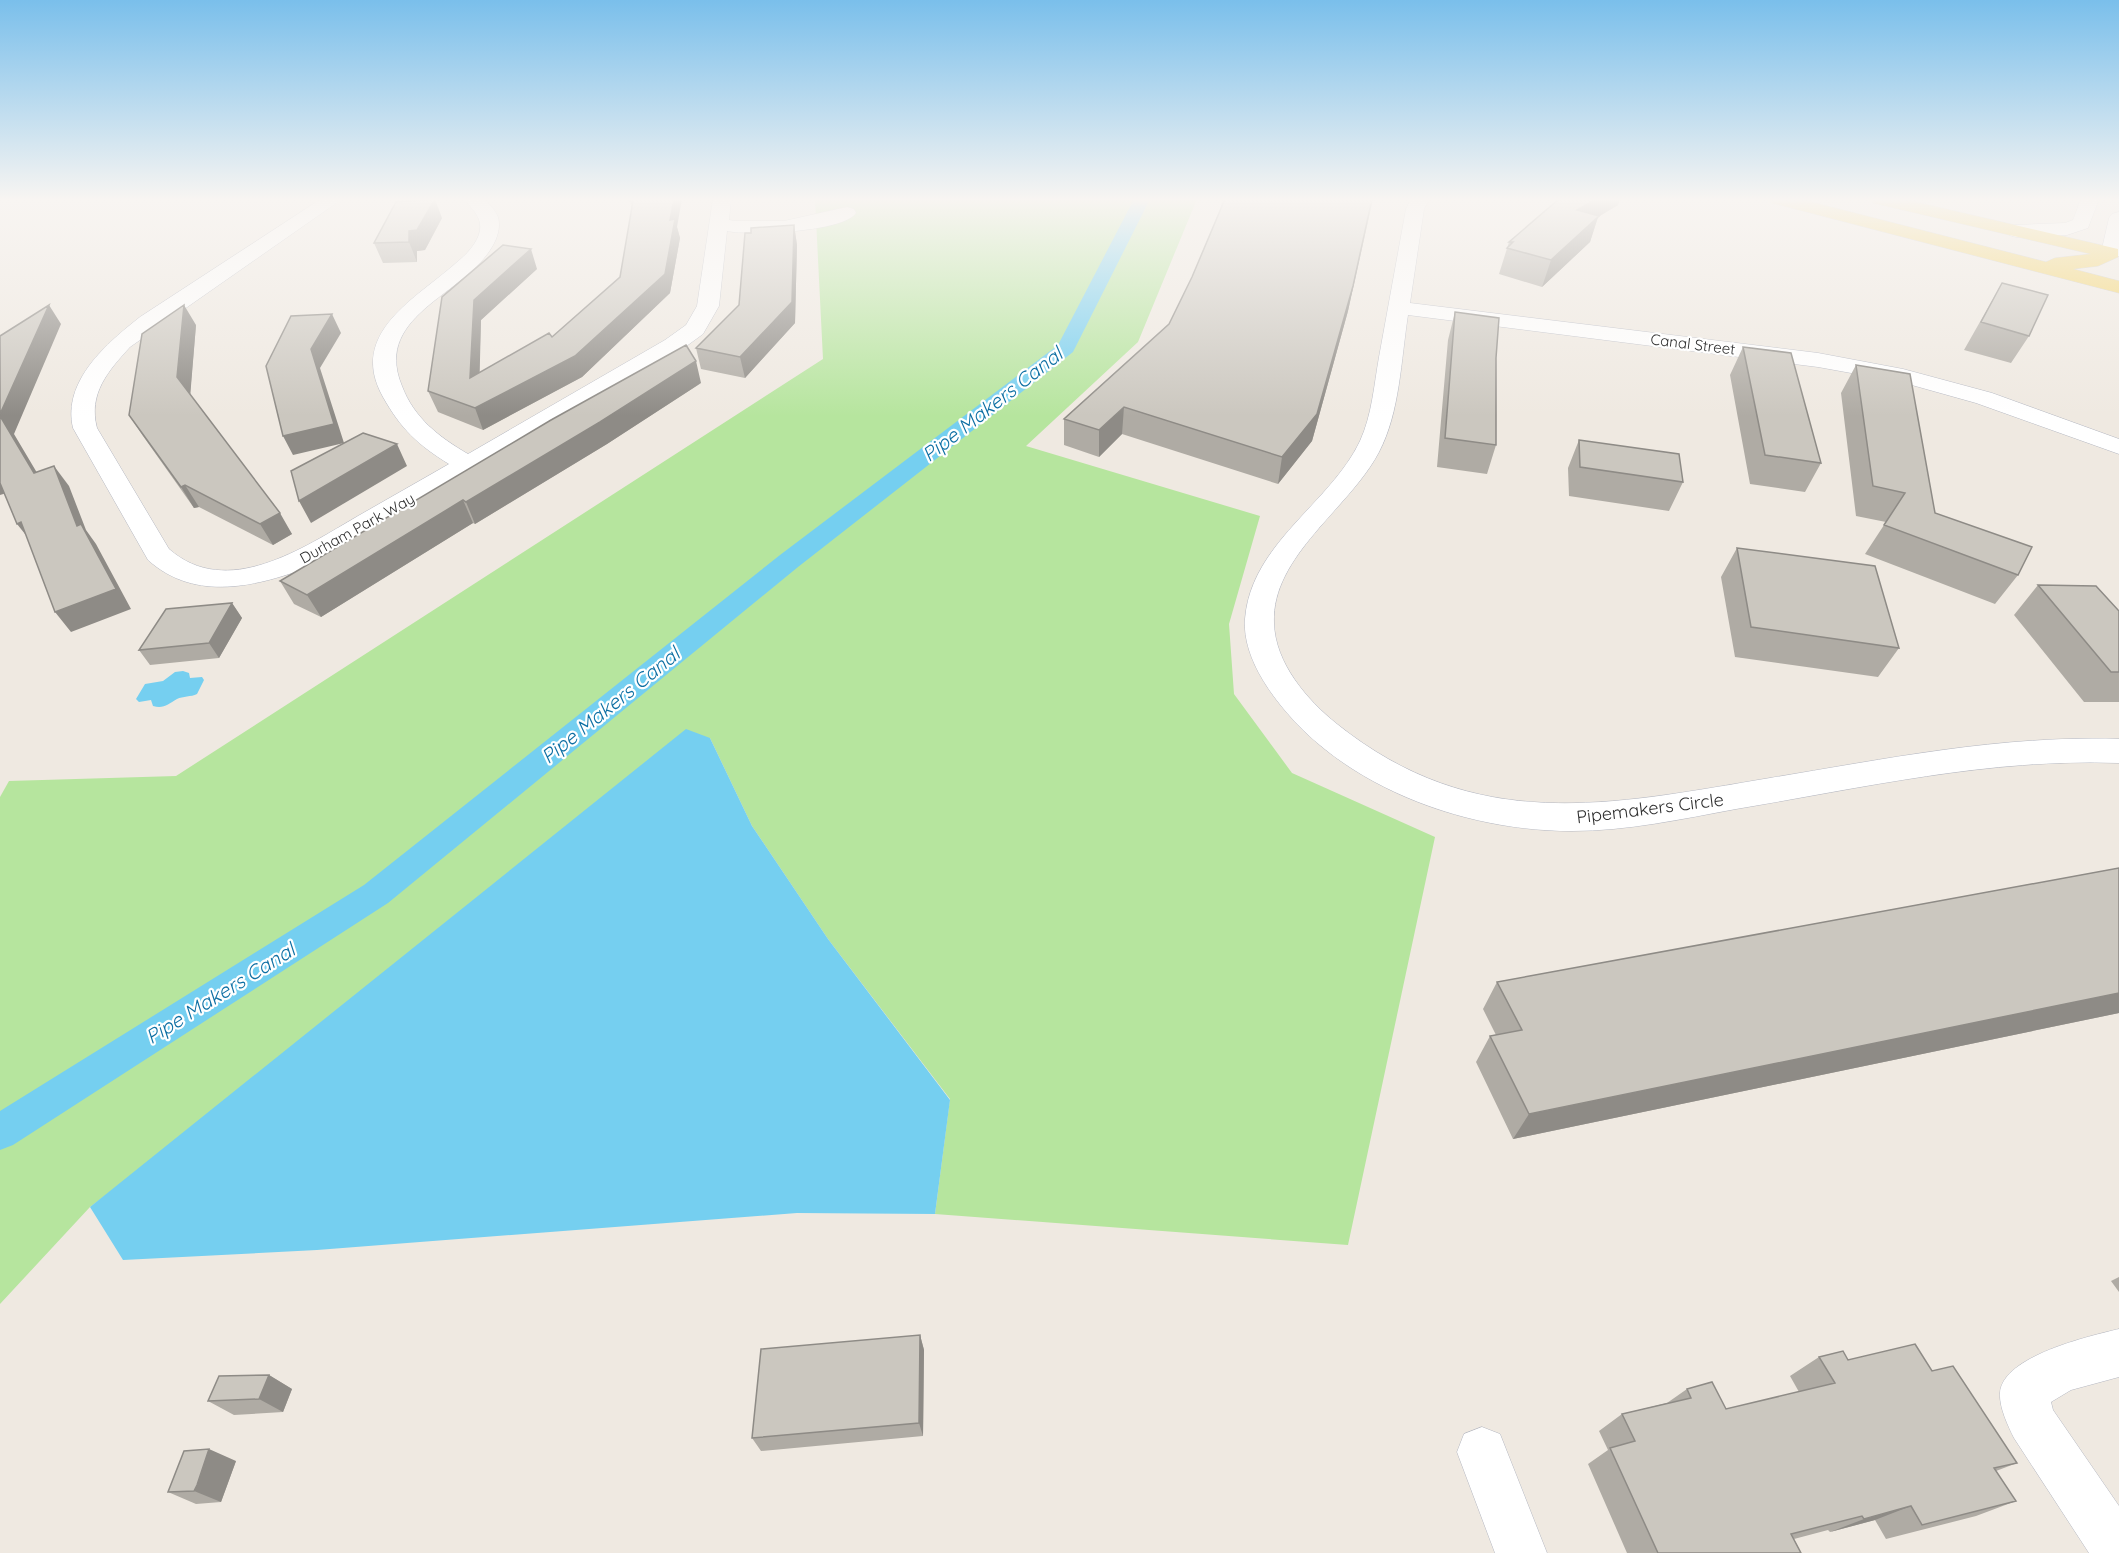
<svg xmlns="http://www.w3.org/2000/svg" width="2119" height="1553" font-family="Quicksand,sans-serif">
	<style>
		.green { fill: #b6e59e }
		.water { fill: #75cff0 }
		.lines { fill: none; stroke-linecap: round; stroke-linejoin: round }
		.canal { fill: #75cff0; fill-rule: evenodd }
		.minor-casing { stroke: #b4b7c1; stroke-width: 1 }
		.tertiary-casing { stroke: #b4b7c1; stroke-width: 1 }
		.primary-casing { stroke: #c9c9c9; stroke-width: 1 }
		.minor { fill: #fff; fill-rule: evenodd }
		.tertiary { fill: #fff; fill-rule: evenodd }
		.primary { fill: #f2d163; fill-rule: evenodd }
		.wall { fill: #afaba4 }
		.shaded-wall { fill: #8e8b86 }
		.building { fill: #cbc7bf; stroke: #8e8b86; stroke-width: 1.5 }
		.labels { text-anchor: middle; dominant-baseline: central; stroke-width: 4.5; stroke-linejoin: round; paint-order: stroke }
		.far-street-label { font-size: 15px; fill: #2e2e2e; stroke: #fff }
		.street-label { font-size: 18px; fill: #2e2e2e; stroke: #fff }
		.water-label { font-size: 20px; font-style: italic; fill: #0d6fa3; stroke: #fff }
	</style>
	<rect width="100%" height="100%" fill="#efe9e1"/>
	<path class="green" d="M 815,199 L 1197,199 L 1138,342 L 1026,446 L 1260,516 L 1229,624 L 1234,694 L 1292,773 L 1435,837 L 1348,1245 L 935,1214 L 950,1099 L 828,939 L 752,826 L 710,738 L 90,1207 L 0,1304 L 0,797 L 9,781 L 176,776 L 823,359 Z"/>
	<path class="water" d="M 183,671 L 189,673 L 190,678 L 202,677 L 204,680 L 197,694 C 191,697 183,696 177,699 C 168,704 164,709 153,706 L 151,700 L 139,702 L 136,699 L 145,684 L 163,681 L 175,672 Z
		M 686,729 L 710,738 L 752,826 L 828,939 L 950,1100 L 935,1214 L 797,1213 L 317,1250 L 123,1260 L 90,1207 Z"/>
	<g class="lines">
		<path class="canal" d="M 1134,199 L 1150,199 L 1073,352 L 798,567 L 388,903 L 13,1145 L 0,1150 L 0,1111 L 364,885 L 780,555 L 1058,345 Z"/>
		<defs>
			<path id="minor" d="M 321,199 L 342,199 L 130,347 C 108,371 88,394 97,428 L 169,549 C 227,600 303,548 358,516 C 388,499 419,481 449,464 C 418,445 401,429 383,397 C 347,333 417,298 456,263 C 466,255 478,243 480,230 C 482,216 471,209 465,199 L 484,199 C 488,203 493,208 496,213 C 501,221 499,231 496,239 C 473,294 371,312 402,386 C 414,418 439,437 468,454 L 665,340 L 686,325 L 697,306 L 713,199 L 731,199 L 729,220 L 735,221 L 784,221 L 847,207 L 854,209 L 856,213 C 843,232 750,236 727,231 L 719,306 L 703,334 L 681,350 L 312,566 C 258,586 196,603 148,560 L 73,428 C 62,381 107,343 140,317 Z
				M 1411,199 L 1429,199 L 1424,209 L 1410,303 L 1818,353 L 1903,369 L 1992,393 L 2119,439 L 2119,454 L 1976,403 L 1901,382 L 1818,367 L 1408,315 C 1401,360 1400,412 1379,452 C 1350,508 1271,556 1274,623 C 1275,663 1307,700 1337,724 C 1476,835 1609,805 1770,778 C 1886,759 2001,735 2119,739 L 2119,763 C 1990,758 1862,788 1736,809 C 1682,819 1627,831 1572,831 C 1477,831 1372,797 1303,730 C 1276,703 1242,660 1245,619 C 1251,543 1330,504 1360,441 C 1372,415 1374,385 1379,357 C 1388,308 1397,258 1406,209 Z
				M 2119,1329 L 2119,1377 L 2071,1390 L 2051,1402 L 2053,1410 L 2119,1506 L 2119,1553 L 2089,1553 L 2014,1438 C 2008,1426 1999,1407 2000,1393 C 2002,1356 2090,1336 2119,1329 Z
				M 1482,1427 L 1500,1434 L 1547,1553 L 1495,1553 L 1457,1452 L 1464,1434 Z"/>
			<path id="tertiary" d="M 2081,199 L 2099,199 L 2088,228 L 2067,235 L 2016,237 L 2009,235 L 2006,231 L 2009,227 L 2016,225 L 2065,223 L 2073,220 Z
				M 2119,212 L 2119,256 L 2111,259 L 2104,257 L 2101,253 L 2109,218 L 2112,214 Z"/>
			<path id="primary" d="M 1770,199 L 1800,199 L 2046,262 L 2055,258 L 2091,254 L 1873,203 L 1871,199 L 1903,199 L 2118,249 L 2118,257 L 2098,266 L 2073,269 L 2119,281 L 2119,293 L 1772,203 Z"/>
		</defs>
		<use href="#minor" class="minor-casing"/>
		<use href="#tertiary" class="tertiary-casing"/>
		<use href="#primary" class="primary-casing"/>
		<use href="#minor" class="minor"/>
		<use href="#tertiary" class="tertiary"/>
		<use href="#primary" class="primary"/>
	</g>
	<path class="wall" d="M 630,199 L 677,227 L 680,238 L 670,293 L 582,377 L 483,430 L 438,412 L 428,391 L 442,297 L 537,269 L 481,320 L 479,373 L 552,337 L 620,277 L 632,210 L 630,201 Z
		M 1222,199 L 1373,199 L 1348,311 L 1312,441 L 1278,484 L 1122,434 L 1099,457 L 1064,445 L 1064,419 L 1169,324 L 1192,277 L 1221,207 Z
		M 1559,199 L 1620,199 L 1618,205 L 1598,217 L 1590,242 L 1542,287 L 1499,274 L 1509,242 Z
		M 442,218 L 425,250 L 417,251 L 417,262 L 383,263 L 374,243 Z
		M 794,225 L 797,245 L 795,323 L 745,378 L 701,369 L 696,348 L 739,305 L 751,233 Z
		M 2002,283 L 2029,336 L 2011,363 L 1964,350 Z
		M 1455,312 L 1496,445 L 1487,474 L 1437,467 L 1448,340 Z
		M 196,325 L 190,394 L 292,534 L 273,545 L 199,507 L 194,508 L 143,436 L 129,415 Z
		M 1743,347 L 1821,463 L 1805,492 L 1750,484 L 1730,375 Z
		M 1856,365 L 1935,513 L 2018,575 L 1995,604 L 1865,554 L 1886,522 L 1856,516 L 1841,393 Z
		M 701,383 L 607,444 L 475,524 L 473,523 L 321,617 L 294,604 L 280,581 Z
		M 1579,440 L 1683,482 L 1669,511 L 1569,496 L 1568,468 Z
		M 1737,548 L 1899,648 L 1878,677 L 1735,657 L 1721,577 Z
		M 2038,585 L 2119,611 L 2119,702 L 2084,702 L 2014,615 Z
		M 232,603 L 242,618 L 219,658 L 150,665 L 139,650 Z
		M 2119,868 L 2119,1013 L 1513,1139 L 1476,1062 L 1490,1036 L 1496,1035 L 1483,1009 L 1497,982 Z
		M 2119,1277 L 2119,1292 L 2111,1281 Z
		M 920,1335 L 924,1350 L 923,1436 L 761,1451 L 752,1438 Z
		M 1819,1357 L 1932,1371 L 2017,1463 L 1996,1471 L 2016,1501 L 1976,1516 L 1886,1539 L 1875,1520 L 1830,1532 L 1828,1530 L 1794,1539 L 1801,1553 L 1627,1553 L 1588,1464 L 1608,1450 L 1599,1431 L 1622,1414 L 1667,1403 L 1687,1389 L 1726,1409 L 1799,1392 L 1790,1376 Z
		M 269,1375 L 292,1389 L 283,1412 L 234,1415 L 208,1401 Z
		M 236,1461 L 221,1502 L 196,1504 L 168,1492 Z"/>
	<path class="shaded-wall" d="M 435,199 L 442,218 L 425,250 L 417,251 L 417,262 L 409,242 L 409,231 Z
		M 674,199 L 682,199 L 677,227 L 680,238 L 670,293 L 582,377 L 483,430 L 475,408 L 575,356 L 670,220 Z
		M 1372,199 L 1348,311 L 1312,441 L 1278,484 L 1282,457 Z
		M 1596,199 L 1620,199 L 1618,205 L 1598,217 L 1590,242 L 1542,287 L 1551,260 L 1577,210 Z
		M 794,225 L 797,245 L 795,323 L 745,378 L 740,357 Z
		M 531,249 L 537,269 L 481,320 L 479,399 L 470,378 L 474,300 Z
		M 49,305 L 61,324 L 14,434 L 49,493 L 34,473 L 0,416 L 0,414 Z
		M 184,305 L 196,325 L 190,398 L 177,377 Z
		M 332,314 L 341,333 L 320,368 L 344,443 L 293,455 L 283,436 L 311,349 Z
		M 696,361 L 701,383 L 607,444 L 475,524 L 466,502 Z
		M 1124,407 L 1122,434 L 1099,457 L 1099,430 Z
		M 397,444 L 407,466 L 311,523 L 299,501 Z
		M 54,466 L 69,486 L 86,530 L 96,544 L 131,609 L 71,632 L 55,612 L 77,526 Z
		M 0,478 L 10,492 L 0,495 Z
		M 185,485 L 199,507 L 194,508 L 181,487 Z
		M 463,500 L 473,523 L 321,617 L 307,595 Z
		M 280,513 L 292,534 L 273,545 L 260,524 Z
		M 21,522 L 33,544 L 17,524 Z
		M 232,603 L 242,618 L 219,658 L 209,643 Z
		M 2119,993 L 2119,1013 L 1513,1139 L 1529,1114 Z
		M 920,1335 L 924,1350 L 923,1436 L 919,1423 Z
		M 269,1375 L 292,1389 L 283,1412 L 259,1399 Z
		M 209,1449 L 236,1461 L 221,1502 L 194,1491 Z
		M 1911,1506 L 1875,1520 L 1830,1532 L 1864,1519 Z"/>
	<path class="building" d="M 435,199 L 417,230 L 409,231 L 409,242 L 374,243 L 396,202 Z
		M 630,199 L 674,199 L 670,220 L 675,219 L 665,274 L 575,356 L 475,408 L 428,391 L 442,297 L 503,245 L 531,249 L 474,300 L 470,378 L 549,333 L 552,337 L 620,277 L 633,201 L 630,201 Z
		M 1225,199 L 1372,199 L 1353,286 L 1317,414 L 1282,457 L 1124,407 L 1099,430 L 1064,419 L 1169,324 L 1192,277 Z
		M 1559,199 L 1596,199 L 1577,210 L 1599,216 L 1551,260 L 1507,248 L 1513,242 L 1509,242 Z
		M 794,225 L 792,302 L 740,357 L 696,348 L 739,305 L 745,233 L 751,233 L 751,228 Z
		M 2002,283 L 2048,295 L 2029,336 L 1981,322 Z
		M 49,305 L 0,414 L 0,336 Z
		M 184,305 L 177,377 L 280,513 L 260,524 L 185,485 L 181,487 L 129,415 L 142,334 Z
		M 1455,312 L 1499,318 L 1496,358 L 1496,445 L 1445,438 Z
		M 332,314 L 311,349 L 334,424 L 283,436 L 266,366 L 291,316 Z
		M 686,345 L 696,361 L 600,422 L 466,502 L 463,500 L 307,595 L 280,581 L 551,420 Z
		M 1743,347 L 1791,353 L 1821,463 L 1765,455 Z
		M 1856,365 L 1910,374 L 1935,513 L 2032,547 L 2018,575 L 1884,525 L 1905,493 L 1873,486 Z
		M 0,416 L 34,473 L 54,466 L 77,526 L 81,524 L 116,589 L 55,612 L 21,522 L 17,524 L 0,483 Z
		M 363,433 L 397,444 L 299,501 L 291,471 Z
		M 1579,440 L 1679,454 L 1683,482 L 1580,467 Z
		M 1737,548 L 1875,566 L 1899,648 L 1751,627 Z
		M 2038,585 L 2096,586 L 2119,611 L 2119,672 L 2111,672 Z
		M 232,603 L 209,643 L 139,650 L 166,609 Z
		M 2119,868 L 2119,993 L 1529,1114 L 1490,1036 L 1522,1030 L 1497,982 Z
		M 920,1335 L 919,1423 L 752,1438 L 761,1349 Z
		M 1915,1344 L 1932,1371 L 1953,1366 L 2017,1463 L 1994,1468 L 2016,1501 L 1922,1525 L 1911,1506 L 1864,1519 L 1862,1516 L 1791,1534 L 1801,1553 L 1658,1553 L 1610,1448 L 1635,1441 L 1622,1414 L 1691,1398 L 1687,1389 L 1712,1382 L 1726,1409 L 1835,1383 L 1819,1357 L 1843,1351 L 1848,1360 Z
		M 269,1375 L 259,1399 L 208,1401 L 219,1376 Z
		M 209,1449 L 197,1485 L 194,1491 L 168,1492 L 184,1451 Z"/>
	<linearGradient id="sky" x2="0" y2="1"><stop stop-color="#7abfeb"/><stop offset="0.48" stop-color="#f8f5f2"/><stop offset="1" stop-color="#f8f5f2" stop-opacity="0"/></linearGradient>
	<rect width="2119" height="416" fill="url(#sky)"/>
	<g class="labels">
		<g class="far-street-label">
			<text transform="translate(1693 344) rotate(7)">Canal Street</text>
			<text transform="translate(357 528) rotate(-29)">Durham Park Way</text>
		</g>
		<g class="street-label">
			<text transform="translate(1650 808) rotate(-7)">Pipemakers Circle</text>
		</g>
		<g class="water-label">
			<text transform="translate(992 404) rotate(-38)">Pipe Makers Canal</text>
			<text transform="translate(610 705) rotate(-39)">Pipe Makers Canal</text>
			<text transform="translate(220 993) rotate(-32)">Pipe Makers Canal</text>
		</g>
	</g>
</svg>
